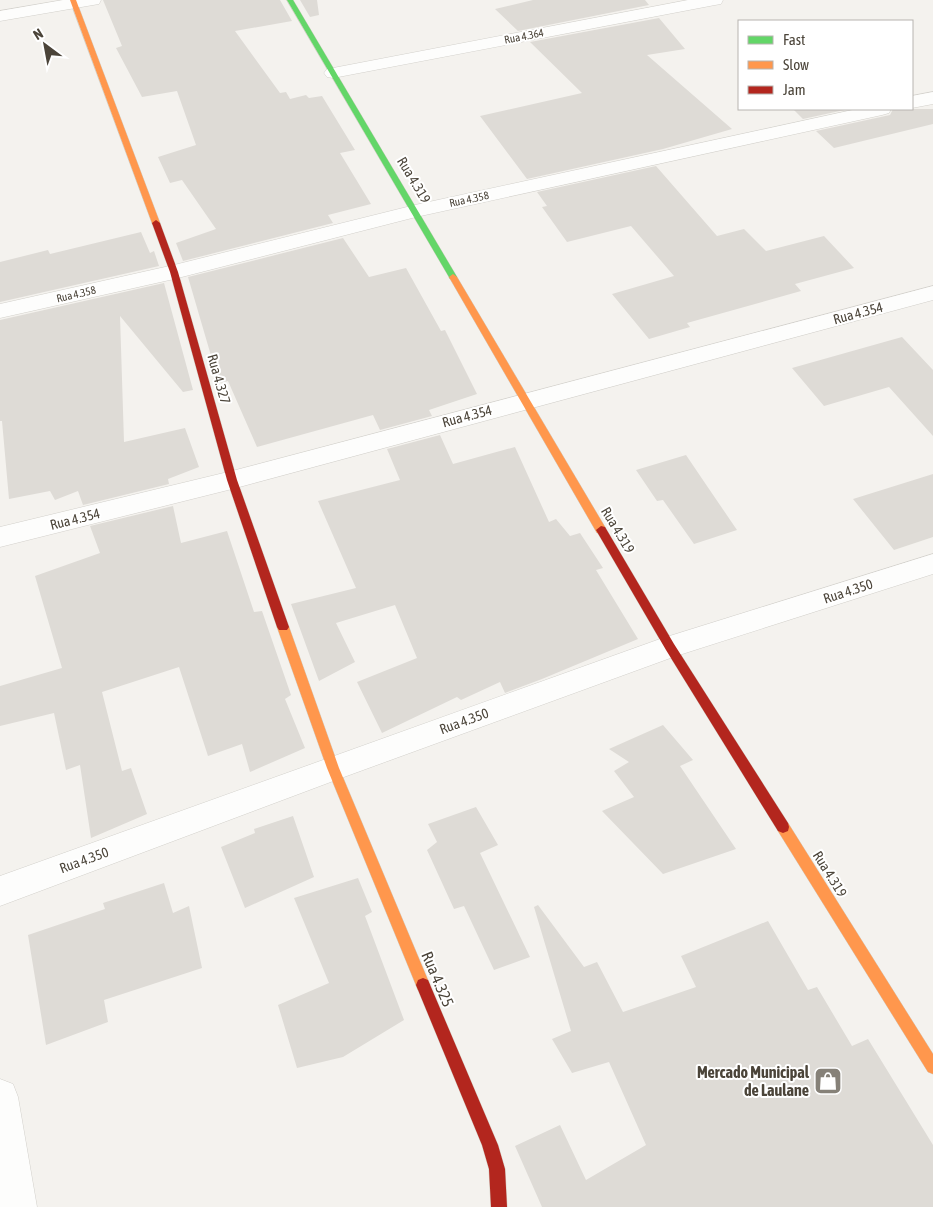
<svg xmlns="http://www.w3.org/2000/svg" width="933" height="1207" font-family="'Asap Condensed',sans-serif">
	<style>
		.building { fill: #dedbd6 }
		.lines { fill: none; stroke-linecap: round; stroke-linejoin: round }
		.street-casing { stroke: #d2d0cb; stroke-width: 1 }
		.fast-casing { stroke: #d3cfc5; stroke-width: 1 }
		.slow-casing { stroke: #d3cfc5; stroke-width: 1 }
		.jam-casing { stroke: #d3cfc5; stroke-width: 1 }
		.street { fill: #fdfdfc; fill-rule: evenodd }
		.fast { fill: #63d668; fill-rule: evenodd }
		.slow { fill: #ff974d; fill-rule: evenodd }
		.jam { fill: #b3261e; fill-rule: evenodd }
		.labels { text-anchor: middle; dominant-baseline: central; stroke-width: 4; stroke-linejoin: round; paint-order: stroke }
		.far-street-label { font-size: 11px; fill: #4b4439; stroke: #fff }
		.street-label { font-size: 14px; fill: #4b4439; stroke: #fff }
		.near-street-label { font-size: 16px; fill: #4b4439; stroke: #fff }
		.near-poi-label { font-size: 16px; font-weight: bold; fill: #4b4439; stroke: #fff; text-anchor: end }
	</style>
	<rect width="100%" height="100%" fill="#f4f2ee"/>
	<path class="building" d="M 103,0 L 280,0 L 292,21 L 235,31 L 280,93 L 286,92 L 290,99 L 306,95 L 309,98 L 322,96 L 355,150 L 340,153 L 371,204 L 328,215 L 333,223 L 183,261 L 176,243 L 216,229 L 182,180 L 170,183 L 158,157 L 196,145 L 177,91 L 142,97 L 116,48 L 122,46 Z
		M 300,0 L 317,0 L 319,15 L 310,17 Z
		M 533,0 L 645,0 L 649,5 L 518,31 L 495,9 Z
		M 659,18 L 685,49 L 647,55 L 732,129 L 663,149 L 527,179 L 480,116 L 582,93 L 530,42 Z
		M 793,109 L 849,109 L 803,119 Z
		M 893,109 L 933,109 L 933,124 L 834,148 L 816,131 L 890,115 Z
		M 656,166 L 717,236 L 744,229 L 766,251 L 824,236 L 854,268 L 795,284 L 801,291 L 687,323 L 690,327 L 649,339 L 612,294 L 674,276 L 631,226 L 567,242 L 542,207 L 547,206 L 537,192 Z
		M 141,232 L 150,253 L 154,251 L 159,266 L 0,302 L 0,262 L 48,250 L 50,254 Z
		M 343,238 L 369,277 L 406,268 L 441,331 L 445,330 L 477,394 L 429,410 L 432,416 L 380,430 L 373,415 L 257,447 L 228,381 L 219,383 L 188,277 Z
		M 164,283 L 193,390 L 183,392 L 120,316 L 124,442 L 185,428 L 199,467 L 168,479 L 169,484 L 83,505 L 78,491 L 55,500 L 50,491 L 9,499 L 2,421 L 0,421 L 0,320 Z
		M 902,337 L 933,370 L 933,436 L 889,387 L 824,406 L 792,368 Z
		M 440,435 L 453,464 L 515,447 L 549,522 L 556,519 L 570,536 L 580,533 L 603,568 L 596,570 L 638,639 L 542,679 L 505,693 L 500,682 L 461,700 L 457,697 L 382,733 L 357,682 L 417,658 L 395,605 L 336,623 L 355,662 L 319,681 L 291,604 L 356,588 L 318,501 L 400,480 L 387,449 Z
		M 686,455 L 707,486 L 737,530 L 694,544 L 663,500 L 657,501 L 636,470 Z
		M 933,474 L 933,537 L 894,550 L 853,499 Z
		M 173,506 L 181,543 L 227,531 L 254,612 L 262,611 L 291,695 L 285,699 L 305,748 L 250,772 L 242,744 L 208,756 L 179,667 L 102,692 L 122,771 L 131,768 L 147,814 L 91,838 L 80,765 L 66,770 L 54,713 L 0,726 L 0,686 L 62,668 L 35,576 L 100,553 L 90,526 Z
		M 663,725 L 693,760 L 680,766 L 736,849 L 663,874 L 602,811 L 634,797 L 614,771 L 629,762 L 609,749 Z
		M 476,807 L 498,845 L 480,853 L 530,957 L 494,970 L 464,906 L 454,909 L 427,850 L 437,842 L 428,824 Z
		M 293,816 L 314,877 L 245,908 L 221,847 L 255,833 L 254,829 Z
		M 358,878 L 372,912 L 365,916 L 404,1020 L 343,1057 L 297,1068 L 278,1005 L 329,983 L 294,898 Z
		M 164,883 L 173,913 L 189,906 L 202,968 L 104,1000 L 108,1022 L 46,1045 L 28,935 L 105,909 L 103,903 Z
		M 538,905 L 584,967 L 597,962 L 623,1012 L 696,987 L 681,956 L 768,921 L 808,990 L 817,987 L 852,1046 L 868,1039 L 933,1145 L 933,1207 L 542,1207 L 515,1146 L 560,1125 L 586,1180 L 646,1145 L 609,1062 L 572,1073 L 552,1039 L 571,1031 L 534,907 Z"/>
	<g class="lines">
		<defs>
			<path id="street" d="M 63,0 L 101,0 L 99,4 L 93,5 L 0,21 L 0,11 Z
				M 688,0 L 723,0 L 721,4 L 715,5 L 333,78 L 327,77 L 324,73 L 327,69 L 333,68 Z
				M 933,92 L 933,104 L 912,108 L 912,96 Z
				M 857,109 L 891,109 L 889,113 L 882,115 L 416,217 L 174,279 L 0,318 L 0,304 L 174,265 L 415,205 Z
				M 933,286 L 933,300 L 232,489 L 0,547 L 0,527 L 232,471 Z
				M 933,554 L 933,574 L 676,656 L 344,777 L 0,906 L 0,876 L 660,639 Z
				M 0,1079 L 13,1084 L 18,1097 L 37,1207 L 0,1207 Z"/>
			<path id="fast" d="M 287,0 L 293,0 L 457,277 L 456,279 L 450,279 L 449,277 Z"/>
			<path id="slow" d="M 70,0 L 76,0 L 160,223 L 159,225 L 153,225 L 152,223 Z
				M 453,274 L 457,277 L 605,527 L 606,530 L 605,533 L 597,533 L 449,277 Z
				M 283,622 L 287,624 L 289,627 L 339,768 L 430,985 L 428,990 L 423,992 L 418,990 L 327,768 L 277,627 L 279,624 Z
				M 783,821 L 788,823 L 933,1054 L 933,1074 L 928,1072 L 778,831 L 777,827 L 778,823 Z"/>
			<path id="jam" d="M 156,220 L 160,223 L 178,272 L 237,480 L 289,627 L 287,630 L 279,630 L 277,627 L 227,480 L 170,272 L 152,223 Z
				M 601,526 L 605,527 L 674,644 L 788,823 L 789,827 L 788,831 L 783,833 L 778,831 L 666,650 L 596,530 Z
				M 423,978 L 428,980 L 498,1145 L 505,1169 L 507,1207 L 491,1207 L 489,1169 L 482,1145 L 416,985 L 418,980 Z"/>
		</defs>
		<use href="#street" class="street-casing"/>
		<use href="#fast" class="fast-casing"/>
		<use href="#slow" class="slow-casing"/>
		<use href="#jam" class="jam-casing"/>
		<use href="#street" class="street"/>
		<use href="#fast" class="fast"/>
		<use href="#slow" class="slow"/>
		<use href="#jam" class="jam"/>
	</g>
	<defs>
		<symbol id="shop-square" viewBox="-11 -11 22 22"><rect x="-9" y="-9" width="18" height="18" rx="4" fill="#868178" stroke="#fff"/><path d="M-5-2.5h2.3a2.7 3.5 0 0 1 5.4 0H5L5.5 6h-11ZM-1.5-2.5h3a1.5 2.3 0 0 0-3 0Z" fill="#fff"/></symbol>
	</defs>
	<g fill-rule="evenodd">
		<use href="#shop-square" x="812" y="1065" width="32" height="32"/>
	</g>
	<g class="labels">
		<g class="far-street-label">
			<text transform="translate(524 36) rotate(-11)">Rua 4.364</text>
			<text transform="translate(469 199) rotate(-12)">Rua 4.358</text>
			<text transform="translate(76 294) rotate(-13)">Rua 4.358</text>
		</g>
		<g class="street-label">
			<text transform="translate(414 180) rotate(59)">Rua 4.319</text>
			<text transform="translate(858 313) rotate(-15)">Rua 4.354</text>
			<text transform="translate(219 379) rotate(74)">Rua 4.327</text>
			<text transform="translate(467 416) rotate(-15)">Rua 4.354</text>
			<text transform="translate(75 519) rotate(-14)">Rua 4.354</text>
			<text transform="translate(618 530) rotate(59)">Rua 4.319</text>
			<text transform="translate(848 591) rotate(-18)">Rua 4.350</text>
			<text transform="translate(464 721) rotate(-20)">Rua 4.350</text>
			<text transform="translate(84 860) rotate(-20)">Rua 4.350</text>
			<text transform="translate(830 874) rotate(58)">Rua 4.319</text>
		</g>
		<g class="near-street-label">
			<text transform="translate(438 979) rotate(67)">Rua 4.325</text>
		</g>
		<g class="near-poi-label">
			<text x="809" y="1072">Mercado Municipal<tspan x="809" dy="18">de Laulane</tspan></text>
		</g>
	</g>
	<rect x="738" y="20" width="175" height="90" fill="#ffffff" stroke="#b7b4b0"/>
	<rect x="748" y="36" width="25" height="8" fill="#63d668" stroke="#b7b4b0"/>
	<text x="783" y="45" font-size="15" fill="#4b4439">Fast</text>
	<rect x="748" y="61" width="25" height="8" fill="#ff974d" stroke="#b7b4b0"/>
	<text x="783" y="70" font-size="15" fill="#4b4439">Slow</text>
	<rect x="748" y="86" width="25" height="8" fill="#b3261e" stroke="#b7b4b0"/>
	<text x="783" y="95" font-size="15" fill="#4b4439">Jam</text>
	<g transform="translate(45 45) rotate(328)" stroke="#ffffff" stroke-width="4" paint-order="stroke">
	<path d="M0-4L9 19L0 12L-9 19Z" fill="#4b4439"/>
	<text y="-8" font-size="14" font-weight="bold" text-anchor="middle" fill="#4b4439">N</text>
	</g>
</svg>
